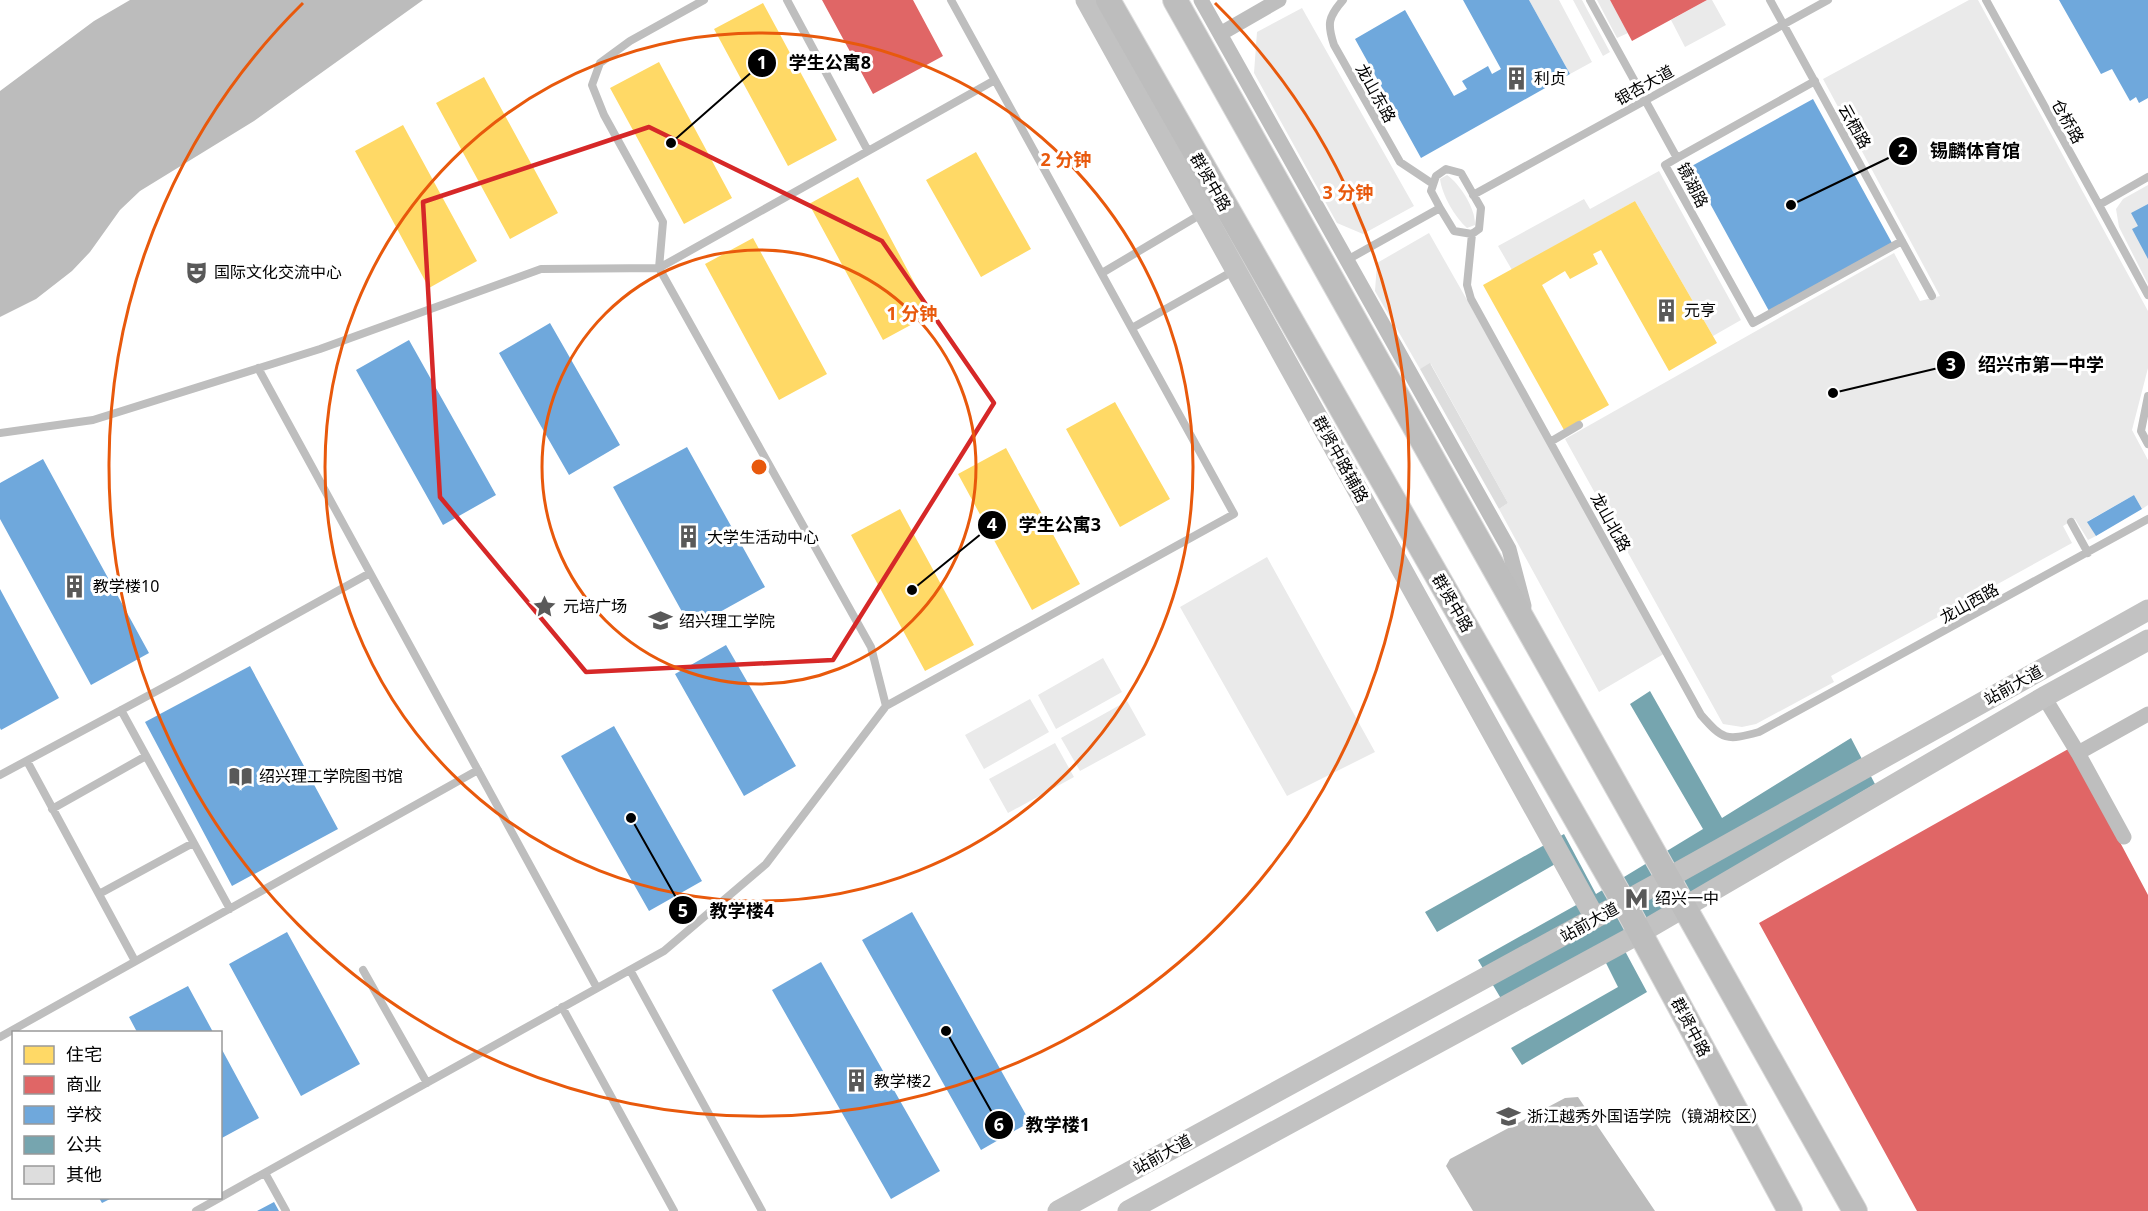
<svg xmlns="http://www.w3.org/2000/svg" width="2148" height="1211" font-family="'Noto Sans','Noto Sans SC',sans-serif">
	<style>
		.green { fill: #eaeaea }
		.water { fill: #bcbcbc }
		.homes { fill: #ffd966 }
		.shops { fill: #e06666 }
		.schools { fill: #6fa8dc }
		.public { fill: #76a5af }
		.building { fill: #ddd }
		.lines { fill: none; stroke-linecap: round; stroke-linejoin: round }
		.primary-casing { stroke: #dbdbdb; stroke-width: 26 }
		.lane { stroke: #bebebe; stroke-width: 8 }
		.street { stroke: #bebebe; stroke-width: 15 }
		.secondary { stroke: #c2c2c2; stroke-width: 21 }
		.primary { stroke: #bdbdbd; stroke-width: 24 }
		.marked { fill: none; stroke: #d62828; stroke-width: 4.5; stroke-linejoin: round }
		.ring { fill: none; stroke: #e8590c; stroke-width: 3 }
		.labels { text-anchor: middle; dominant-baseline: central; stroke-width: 6; stroke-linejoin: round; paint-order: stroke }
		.poi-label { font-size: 16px; fill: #000; stroke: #fff; text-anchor: start }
		.street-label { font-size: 16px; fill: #000; stroke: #fff }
		.centre { fill: #e8590c; stroke: #fff; stroke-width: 3 }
		.ring-label { font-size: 18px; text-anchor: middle; font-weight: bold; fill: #e8590c; stroke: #fff; stroke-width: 6; stroke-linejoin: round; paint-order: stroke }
		.leader { fill: none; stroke: #000; stroke-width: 2 }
		.callout-dot { fill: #000; stroke: #fff; stroke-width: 2 }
		.mark-label { font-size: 18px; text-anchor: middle; font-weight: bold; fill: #fff }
		.callout-label { font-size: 18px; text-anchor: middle; font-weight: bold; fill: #000; stroke: #fff; stroke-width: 6; stroke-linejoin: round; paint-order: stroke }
	</style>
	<rect width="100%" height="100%" fill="#fff"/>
	<path class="green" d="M 1529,0 L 1559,0 L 1592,62 L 1570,74 Z
		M 1573,0 L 1582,0 L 1610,52 L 1603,56 Z
		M 1597,0 L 1610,0 L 1628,33 L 1617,38 Z
		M 1707,0 L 1712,0 L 1726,25 L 1685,47 L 1671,20 Z
		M 1969,0 L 1978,0 L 2148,311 L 2148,368 L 2132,430 L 2148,460 L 2148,505 L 2142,509 L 2134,495 L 2088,521 L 2096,536 L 2088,540 L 2075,519 L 2063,526 L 2072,543 L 1831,676 L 1834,682 L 1756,724 L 1742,727 L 1723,724 L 1565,439 L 1894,253 L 1920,301 L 1940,296 L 1823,79 Z
		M 1302,8 L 1414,206 L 1363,234 L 1337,223 L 1254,73 L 1257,32 Z
		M 1659,171 L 1741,320 L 1713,336 L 1635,201 L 1512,270 L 1498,246 L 1584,199 L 1590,209 Z
		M 1447,175 C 1460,184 1476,209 1475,225 L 1467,228 C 1455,217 1442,195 1440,179 Z
		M 2148,185 L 2148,284 L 2119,227 L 2116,209 L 2123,199 Z
		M 1429,233 L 1667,652 L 1599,692 L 1499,509 L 1508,503 L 1431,364 L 1420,369 L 1375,291 L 1377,263 Z
		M 1267,557 L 1375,752 L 1287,796 L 1180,607 Z
		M 1103,658 L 1122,692 L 1056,729 L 1038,695 Z
		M 1030,699 L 1049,732 L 984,769 L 965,735 Z
		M 1127,701 L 1146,735 L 1080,771 L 1061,738 Z
		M 1055,743 L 1074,777 L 1008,813 L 989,779 Z"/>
	<path class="water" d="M 130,0 L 423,0 L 254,121 L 140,191 L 120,210 L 90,252 L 72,271 L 36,299 L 0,317 L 0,91 L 94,21 Z
		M 1578,1097 L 1655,1211 L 1473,1211 L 1446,1166 L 1450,1159 L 1565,1098 Z"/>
	<path class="homes" d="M 763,3 L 837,140 L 788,166 L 714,29 Z
		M 659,62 L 732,198 L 684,224 L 610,88 Z
		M 484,77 L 558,213 L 510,239 L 436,103 Z
		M 403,125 L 477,261 L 429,288 L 355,151 Z
		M 976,152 L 1031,249 L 981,277 L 926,180 Z
		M 858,177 L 931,314 L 883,340 L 809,204 Z
		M 1635,201 L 1717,343 L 1669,371 L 1601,250 L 1593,254 L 1598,264 L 1570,279 L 1565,271 L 1542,285 L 1609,405 L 1564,430 L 1483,285 Z
		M 753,238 L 827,374 L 779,400 L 705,264 Z
		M 1115,402 L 1170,499 L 1120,527 L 1066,429 Z
		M 1006,448 L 1080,584 L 1032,610 L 958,474 Z
		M 900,509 L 974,645 L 925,671 L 851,535 Z"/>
	<path class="shops" d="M 822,0 L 913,0 L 943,56 L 873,94 Z
		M 1610,0 L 1707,0 L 1632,41 Z
		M 2070,748 L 2148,895 L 2148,1211 L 1917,1211 L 1759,923 Z"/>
	<path class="schools" d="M 1463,0 L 1529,0 L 1570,74 L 1421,158 L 1355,39 L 1405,10 L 1454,96 L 1467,89 L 1462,81 L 1488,66 L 1492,74 L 1501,69 Z
		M 2059,0 L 2148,0 L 2148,98 L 2139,103 L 2136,97 L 2130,101 L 2112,69 L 2101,74 Z
		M 1813,99 L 1892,243 L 1769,311 L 1690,167 Z
		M 2148,204 L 2148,259 L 2132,229 L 2138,226 L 2131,213 Z
		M 550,323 L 620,445 L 569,475 L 499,353 Z
		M 409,340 L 496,495 L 443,525 L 356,370 Z
		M 687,447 L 765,587 L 691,628 L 613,487 Z
		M 43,459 L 149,653 L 91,685 L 0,519 L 0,483 Z
		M 2134,495 L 2142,509 L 2096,536 L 2087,522 Z
		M 0,589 L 59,698 L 1,730 L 0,728 Z
		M 726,645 L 796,766 L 744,796 L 675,674 Z
		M 250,666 L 338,829 L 232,886 L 145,722 Z
		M 614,726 L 702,881 L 649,911 L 561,756 Z
		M 912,912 L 1030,1122 L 981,1150 L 862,940 Z
		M 287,932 L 360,1064 L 301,1096 L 229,964 Z
		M 821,962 L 940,1171 L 891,1199 L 772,990 Z
		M 188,986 L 213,1032 L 137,1032 L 129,1017 Z
		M 220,1046 L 259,1118 L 220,1139 Z
		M 99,1198 L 112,1198 L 102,1203 Z
		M 274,1202 L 279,1211 L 257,1211 Z"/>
	<path class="public" d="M 1650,691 L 1722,818 L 1851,738 L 1875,784 L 1618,938 L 1647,992 L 1522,1065 L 1511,1048 L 1618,987 L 1599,949 L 1506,1007 L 1478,960 L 1578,904 L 1557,863 L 1437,932 L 1425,912 L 1564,834 L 1596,894 L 1703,829 L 1630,704 Z"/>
	<path class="building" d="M 1430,363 L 1508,503 L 1499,509 L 1420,369 Z"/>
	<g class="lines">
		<defs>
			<path id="primary" d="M 1108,0 L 1624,903 L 1790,1211
				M 1175,0 L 1855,1211"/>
		</defs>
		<use href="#primary" class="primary-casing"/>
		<path class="lane" d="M 787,0 L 868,151
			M 951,0 L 995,80
			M 1343,0 C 1328,17 1327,24 1334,45 L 1400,162 L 1433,184
			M 1590,0 L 1677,158 L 1665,165 L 1753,323 L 1902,241
			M 1770,0 L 1932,296
			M 1986,0 L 2099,205 L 2148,177
			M 1677,158 L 1815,81
			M 1473,195 L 1828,0
			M 2099,205 L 2148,295
			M 1472,234 L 1467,285 L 1471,299 L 1701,715 C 1723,740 1726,741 1759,732 L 2148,519
			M 1347,260 L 1440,208 L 1431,191 L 1436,176 L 1446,169 L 1461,173 L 1481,208 L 1479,229 L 1472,234 L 1454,231 L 1440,208
			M 659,268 L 995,80 L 1234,514 L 886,706
			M 659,268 L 663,222 L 604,115 L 592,85 L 600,63 L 630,41 L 704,0
			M 1102,273 L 1203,213
			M 1132,328 L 1235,270
			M 258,368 L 597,988
			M 2148,396 L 2141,431 L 2148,444
			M 0,433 L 93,420 L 320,349 L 541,269 L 659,268 L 871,647 L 886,706 L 766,864 L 664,951 L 196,1211
			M 1550,442 L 1579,425
			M 2071,522 L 2088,553
			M 121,710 L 230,909
			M 27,761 L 135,961
			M 0,775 L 181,678 L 370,573
			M 52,809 L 146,756
			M 99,894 L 193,843
			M 363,970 L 427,1083
			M 630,970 L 762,1211
			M 562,1007 L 674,1211
			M 0,1037 L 478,770
			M 265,1173 L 286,1211"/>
		<path class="street" d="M 1201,0 L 1509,549 L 1524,606
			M 1220,34 L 1279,0
			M 2044,697 L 2078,753 L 2124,837
			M 2078,753 L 2148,714"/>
		<path class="secondary" d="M 1086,0 L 1595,918
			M 1058,1211 L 1668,878 L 2148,610
			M 1128,1211 L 1640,933 L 2044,697 L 2148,640"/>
		<use href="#primary" class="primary"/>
	</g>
	<path class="marked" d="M 649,127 L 882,241 L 994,403 L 833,660 L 586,672 L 440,497 L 423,202 Z"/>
	<g class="ring">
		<circle cx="759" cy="467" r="217"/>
		<circle cx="759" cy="467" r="434"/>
		<path d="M1215 3A650 650 0 1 1 303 3"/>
	</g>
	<defs>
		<symbol id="building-bare" viewBox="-9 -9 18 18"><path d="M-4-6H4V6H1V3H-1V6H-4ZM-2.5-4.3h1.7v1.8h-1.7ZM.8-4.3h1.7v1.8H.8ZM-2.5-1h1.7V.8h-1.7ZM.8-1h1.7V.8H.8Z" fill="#595959" stroke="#fff" stroke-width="2.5" paint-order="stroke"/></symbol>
		<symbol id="theatre-bare" viewBox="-9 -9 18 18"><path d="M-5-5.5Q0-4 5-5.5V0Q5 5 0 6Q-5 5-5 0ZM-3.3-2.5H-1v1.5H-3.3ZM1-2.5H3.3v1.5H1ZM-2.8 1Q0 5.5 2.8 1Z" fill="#595959" stroke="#fff" stroke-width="2.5" paint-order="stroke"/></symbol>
		<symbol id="sight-bare" viewBox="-9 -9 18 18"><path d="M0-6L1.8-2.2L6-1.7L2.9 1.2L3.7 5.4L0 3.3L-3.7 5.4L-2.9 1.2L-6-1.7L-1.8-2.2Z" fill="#595959" stroke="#fff" stroke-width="2.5" paint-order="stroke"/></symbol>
		<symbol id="university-bare" viewBox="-9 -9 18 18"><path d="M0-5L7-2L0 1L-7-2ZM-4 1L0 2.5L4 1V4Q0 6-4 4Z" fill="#595959" stroke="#fff" stroke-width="2.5" paint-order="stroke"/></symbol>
		<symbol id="library-bare" viewBox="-9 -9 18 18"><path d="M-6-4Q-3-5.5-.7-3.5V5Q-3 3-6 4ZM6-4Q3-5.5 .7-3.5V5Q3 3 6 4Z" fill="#595959" stroke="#fff" stroke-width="2.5" paint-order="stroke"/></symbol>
		<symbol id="metro-bare" viewBox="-9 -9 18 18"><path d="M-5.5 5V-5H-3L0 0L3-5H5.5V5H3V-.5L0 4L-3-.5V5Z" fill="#595959" stroke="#fff" stroke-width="2.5" paint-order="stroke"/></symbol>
	</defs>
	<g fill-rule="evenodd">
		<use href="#building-bare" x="1500" y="62" width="33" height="33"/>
		<use href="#theatre-bare" x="180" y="256" width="33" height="33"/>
		<use href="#building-bare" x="1650" y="294" width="33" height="33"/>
		<use href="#building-bare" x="672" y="520" width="33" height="33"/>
		<use href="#building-bare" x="58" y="570" width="33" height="33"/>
		<use href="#sight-bare" x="528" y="590" width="33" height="33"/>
		<use href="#university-bare" x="644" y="604" width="33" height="33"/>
		<use href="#library-bare" x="224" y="760" width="33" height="33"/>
		<use href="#metro-bare" x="1620" y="882" width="33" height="33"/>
		<use href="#building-bare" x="840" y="1064" width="33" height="33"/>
		<use href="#university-bare" x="1492" y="1100" width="33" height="33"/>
	</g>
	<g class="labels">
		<g class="poi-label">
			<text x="1534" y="78">利贞</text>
			<text x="214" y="272">国际文化交流中心</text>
			<text x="1684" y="310">元亨</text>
			<text x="707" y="537">大学生活动中心</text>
			<text x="93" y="586">教学楼10</text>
			<text x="563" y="606">元培广场</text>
			<text x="679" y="621">绍兴理工学院</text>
			<text x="259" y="776">绍兴理工学院图书馆</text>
			<text x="1655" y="898">绍兴一中</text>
			<text x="874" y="1081">教学楼2</text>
			<text x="1527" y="1116">浙江越秀外国语学院（镜湖校区）</text>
		</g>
		<g class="street-label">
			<text transform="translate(1644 85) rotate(-29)">银杏大道</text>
			<text transform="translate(1376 93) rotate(61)">龙山东路</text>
			<text transform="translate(2068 121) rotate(61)">仓桥路</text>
			<text transform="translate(1855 126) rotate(61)">云栖路</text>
			<text transform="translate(1211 182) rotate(60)">群贤中路</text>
			<text transform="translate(1693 185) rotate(63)">镜湖路</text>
			<text transform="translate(1341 459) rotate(61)">群贤中路辅路</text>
			<text transform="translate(1611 522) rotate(61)">龙山北路</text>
			<text transform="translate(1453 603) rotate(60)">群贤中路</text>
			<text transform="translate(1969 603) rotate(-29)">龙山西路</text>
			<text transform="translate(2013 685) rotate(-29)">站前大道</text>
			<text transform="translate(1589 922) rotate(-29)">站前大道</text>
			<text transform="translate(1691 1027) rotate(62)">群贤中路</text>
			<text transform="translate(1162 1154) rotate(-29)">站前大道</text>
		</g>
	</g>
	<circle cx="759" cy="467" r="9" class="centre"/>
	<g class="ring-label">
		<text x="1066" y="166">2 分钟</text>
		<text x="1348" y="199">3 分钟</text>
		<text x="912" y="320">1 分钟</text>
	</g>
	<path class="leader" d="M671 143L762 63M1791 205L1903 151M1833 393L1951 365M912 590L992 525M631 818L683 910M946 1031L999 1125"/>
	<g class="callout-dot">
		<circle cx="671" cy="143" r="6"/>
		<circle cx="1791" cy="205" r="6"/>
		<circle cx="1833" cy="393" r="6"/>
		<circle cx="912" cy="590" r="6"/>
		<circle cx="631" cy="818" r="6"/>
		<circle cx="946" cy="1031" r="6"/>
		<circle cx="762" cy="63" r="15"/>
		<circle cx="1903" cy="151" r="15"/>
		<circle cx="1951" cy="365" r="15"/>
		<circle cx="992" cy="525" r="15"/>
		<circle cx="683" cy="910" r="15"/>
		<circle cx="999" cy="1125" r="15"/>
	</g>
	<g class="mark-label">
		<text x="762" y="69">1</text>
		<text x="1903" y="157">2</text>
		<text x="1951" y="371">3</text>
		<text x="992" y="531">4</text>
		<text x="683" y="917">5</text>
		<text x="999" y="1131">6</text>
	</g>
	<g class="callout-label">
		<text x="830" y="69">学生公寓8</text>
		<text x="1975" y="157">锡麟体育馆</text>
		<text x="2041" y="371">绍兴市第一中学</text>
		<text x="1060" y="531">学生公寓3</text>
		<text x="742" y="917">教学楼4</text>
		<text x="1058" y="1131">教学楼1</text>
	</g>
	<rect x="12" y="1031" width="210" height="168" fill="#ffffff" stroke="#999999" stroke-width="1.5"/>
	<rect x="24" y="1046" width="30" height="18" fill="#ffd966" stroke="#999999" stroke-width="1.5"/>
	<text x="66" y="1061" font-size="18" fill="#000000">住宅</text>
	<rect x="24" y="1076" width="30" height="18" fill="#e06666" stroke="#999999" stroke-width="1.5"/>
	<text x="66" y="1091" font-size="18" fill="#000000">商业</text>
	<rect x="24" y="1106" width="30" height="18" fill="#6fa8dc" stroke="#999999" stroke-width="1.5"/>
	<text x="66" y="1121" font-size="18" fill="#000000">学校</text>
	<rect x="24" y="1136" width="30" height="18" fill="#76a5af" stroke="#999999" stroke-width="1.5"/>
	<text x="66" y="1151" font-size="18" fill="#000000">公共</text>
	<rect x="24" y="1166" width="30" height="18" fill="#dddddd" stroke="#999999" stroke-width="1.5"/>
	<text x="66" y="1181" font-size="18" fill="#000000">其他</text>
</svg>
